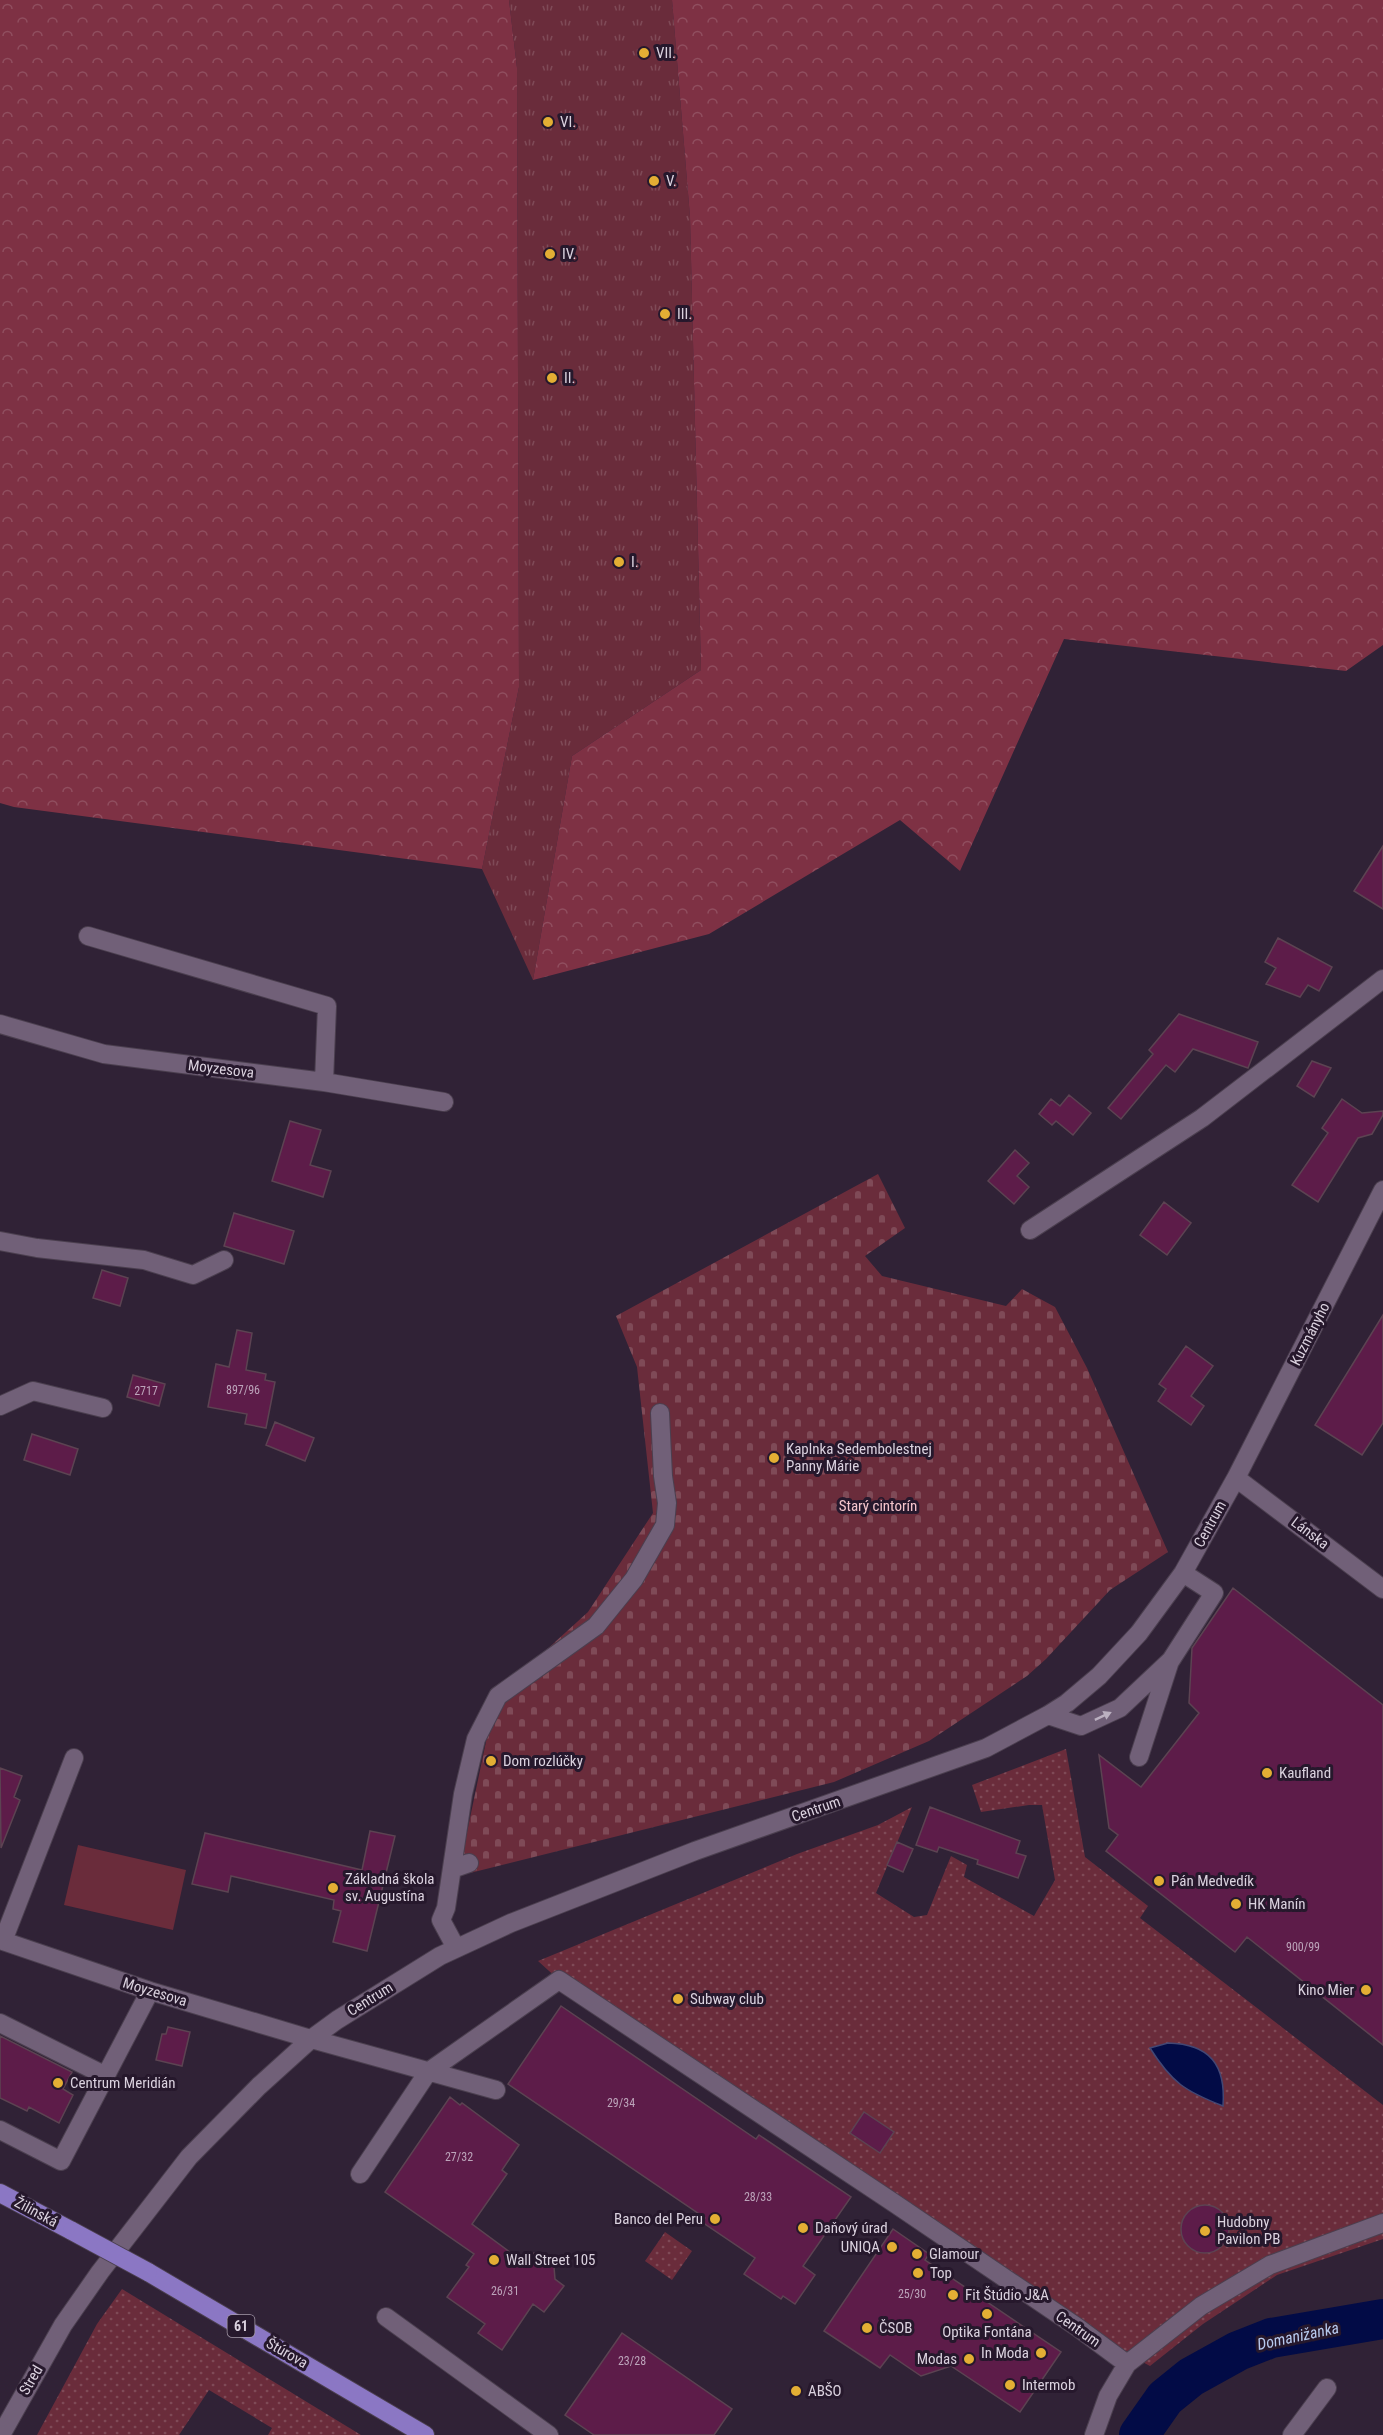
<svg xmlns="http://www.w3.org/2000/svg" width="1383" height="2435" font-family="'Roboto Condensed',sans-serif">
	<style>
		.grass { fill: url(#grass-tufts) }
		.forest { fill: url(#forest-crowns) }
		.cemetery { fill: url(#cemetery-stones) }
		.park { fill: url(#park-dots) }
		.garden { fill: #6a2c3b }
		.water { fill: #020b46; stroke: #434774; stroke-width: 1.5 }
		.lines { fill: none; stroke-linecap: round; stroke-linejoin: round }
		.river { stroke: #020b46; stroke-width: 40 }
		.building { fill: #5d1c49; stroke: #5c4352; stroke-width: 1.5 }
		.minor-casing { stroke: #4b3f4f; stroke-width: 20 }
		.major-casing { stroke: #4b3f4f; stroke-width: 20 }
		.minor { stroke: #716078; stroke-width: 18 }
		.major { stroke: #8b77c4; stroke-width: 18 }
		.major-bridge-casing { stroke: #4b3f4f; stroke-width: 20; stroke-linecap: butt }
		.major-bridge { stroke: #8b77c4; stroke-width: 18 }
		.oneway { fill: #bbb0c0 }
		.poi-dot { fill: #e3ae34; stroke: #26182c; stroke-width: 2 }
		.labels { text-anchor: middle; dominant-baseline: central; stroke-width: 6; stroke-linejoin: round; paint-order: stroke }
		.number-label { font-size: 12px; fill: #bca4ba }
		.shield { fill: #26182c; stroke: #a59aa9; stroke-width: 1.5 }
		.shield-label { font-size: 14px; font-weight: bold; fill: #dbd2df }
		.poi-label { font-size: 15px; fill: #dbd2df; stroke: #26182c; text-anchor: start }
		.street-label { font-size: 15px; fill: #dbd2df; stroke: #26182c }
		.park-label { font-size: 15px; fill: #f5c5cc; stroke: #26182c }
		.water-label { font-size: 16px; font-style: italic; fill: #b7c9ee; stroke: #26182c }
	</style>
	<defs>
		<pattern id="grass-tufts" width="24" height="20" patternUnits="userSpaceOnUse" patternTransform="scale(1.5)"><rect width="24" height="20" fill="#6a2c3b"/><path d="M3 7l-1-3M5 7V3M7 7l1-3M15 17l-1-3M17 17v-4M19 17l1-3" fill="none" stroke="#7f4a57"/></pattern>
		<pattern id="forest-crowns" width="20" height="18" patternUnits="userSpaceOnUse" patternTransform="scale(1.5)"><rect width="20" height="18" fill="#7e3144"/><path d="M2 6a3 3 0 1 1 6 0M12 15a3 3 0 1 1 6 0" fill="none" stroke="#904e5f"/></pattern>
		<pattern id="cemetery-stones" width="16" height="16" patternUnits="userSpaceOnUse" patternTransform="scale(1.5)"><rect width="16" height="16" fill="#6a2c3b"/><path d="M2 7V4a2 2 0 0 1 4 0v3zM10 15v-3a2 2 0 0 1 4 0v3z" fill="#7f4a57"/></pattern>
		<pattern id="park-dots" width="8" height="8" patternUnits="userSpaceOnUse" patternTransform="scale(1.5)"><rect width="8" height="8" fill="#6a2c3b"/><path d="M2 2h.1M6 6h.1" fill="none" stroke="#7f4a57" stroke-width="1.8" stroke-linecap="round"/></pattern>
	</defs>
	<rect width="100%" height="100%" fill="#302236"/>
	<path class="grass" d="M 509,0 L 672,0 L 690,217 L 701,670 L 572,756 L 533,980 L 482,869 L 519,687 L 517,68 Z"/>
	<path class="forest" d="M 0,0 L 509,0 L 517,68 L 519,687 L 482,869 L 14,807 L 0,803 Z
		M 672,0 L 1383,0 L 1383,645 L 1346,671 L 1064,639 L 960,871 L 900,820 L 709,934 L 533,980 L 572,756 L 701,670 L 690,217 Z"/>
	<path class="cemetery" d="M 878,1174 L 905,1228 L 865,1256 L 882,1276 L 1006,1306 L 1022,1289 L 1055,1307 L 1087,1368 L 1168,1552 L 1110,1590 L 1046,1659 L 1027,1676 L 929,1741 L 834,1782 L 470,1873 L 462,1856 L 487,1737 L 510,1683 L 588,1612 L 653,1513 L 637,1367 L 616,1316 Z"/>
	<path class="park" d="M 1066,1749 L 1085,1857 L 1148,1906 L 1140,1918 L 1383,2105 L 1383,2239 L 1277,2275 L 1203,2324 L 1150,2366 L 1077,2327 L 559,1980 L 538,1961 L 797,1854 L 878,1825 L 912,1807 L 876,1893 L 914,1917 L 927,1915 L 951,1856 L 967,1865 L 964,1877 L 1034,1916 L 1055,1880 L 1042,1805 L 1029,1805 L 981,1812 L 972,1785 Z
		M 665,2232 L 692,2251 L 672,2280 L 645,2261 Z
		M 122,2289 L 361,2435 L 268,2435 L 272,2428 L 209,2390 L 179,2435 L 37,2435 L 97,2324 Z"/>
	<path class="garden" d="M 78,1845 L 186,1870 L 173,1930 L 64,1905 Z"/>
	<path class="water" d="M 1168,2043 C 1210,2044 1226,2065 1223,2106 C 1185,2091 1172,2083 1150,2048 Z"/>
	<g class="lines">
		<path class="river" d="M 1139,2435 L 1165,2398 L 1191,2377 L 1238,2351 L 1271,2338 L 1383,2319"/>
	</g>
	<path class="building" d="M 1383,846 L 1383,909 L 1354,891 Z
		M 1278,938 L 1332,967 L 1319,991 L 1308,985 L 1300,997 L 1266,984 L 1276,968 L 1265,962 Z
		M 1179,1014 L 1258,1042 L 1248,1068 L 1193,1049 L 1175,1072 L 1166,1065 L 1121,1119 L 1108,1108 L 1153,1054 L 1149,1050 Z
		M 1312,1061 L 1331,1068 L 1314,1097 L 1297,1086 Z
		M 1069,1095 L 1091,1113 L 1073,1135 L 1056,1121 L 1052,1125 L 1039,1114 L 1051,1099 L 1060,1106 Z
		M 1342,1099 L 1362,1113 L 1383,1111 L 1383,1115 L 1372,1134 L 1358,1138 L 1318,1202 L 1292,1185 L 1328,1133 L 1322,1128 Z
		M 290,1121 L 321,1130 L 310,1165 L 331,1171 L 323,1197 L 272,1181 Z
		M 1015,1150 L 1029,1163 L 1017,1176 L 1029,1187 L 1014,1204 L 988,1181 Z
		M 1164,1202 L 1191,1223 L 1167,1255 L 1140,1235 Z
		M 234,1213 L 294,1231 L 284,1264 L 224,1246 Z
		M 102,1270 L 128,1278 L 120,1306 L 93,1298 Z
		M 1383,1315 L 1383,1423 L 1362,1455 L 1315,1425 Z
		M 237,1330 L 252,1333 L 246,1370 L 266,1374 L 265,1380 L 275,1382 L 266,1428 L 245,1424 L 247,1414 L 208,1407 L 216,1364 L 229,1367 Z
		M 1186,1346 L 1213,1366 L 1191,1396 L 1204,1406 L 1191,1425 L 1158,1401 L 1166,1389 L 1159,1384 Z
		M 133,1375 L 165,1384 L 159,1406 L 127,1397 Z
		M 275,1422 L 314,1438 L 305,1461 L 266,1445 Z
		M 32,1434 L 78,1449 L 70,1475 L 24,1460 Z
		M 1233,1588 L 1383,1705 L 1383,2045 L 1247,1937 L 1235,1952 L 1106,1851 L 1118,1835 L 1109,1828 L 1099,1755 L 1141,1787 L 1199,1713 L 1189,1703 L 1192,1648 Z
		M 0,1768 L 22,1776 L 14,1797 L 20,1800 L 1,1848 Z
		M 930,1807 L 1020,1841 L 1016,1853 L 1026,1856 L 1018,1878 L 977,1864 L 978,1860 L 939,1847 L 937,1852 L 916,1845 Z
		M 370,1831 L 395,1836 L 367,1951 L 333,1942 L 341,1911 L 333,1909 L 334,1900 L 231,1876 L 228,1892 L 192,1884 L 205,1833 L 362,1870 Z
		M 897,1842 L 913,1849 L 903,1872 L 887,1865 Z
		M 561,2006 L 756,2139 L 759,2135 L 851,2197 L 803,2266 L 815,2275 L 795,2304 L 783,2296 L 781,2299 L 744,2274 L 755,2258 L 702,2222 L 705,2218 L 508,2084 Z
		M 168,2027 L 190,2032 L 182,2066 L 156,2060 L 162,2034 L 166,2034 Z
		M 0,2036 L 72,2072 L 63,2089 L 73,2095 L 59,2123 L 29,2107 L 27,2111 L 0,2098 Z
		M 450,2097 L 460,2105 L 462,2103 L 519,2145 L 502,2170 L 507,2174 L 472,2224 L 526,2264 L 534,2253 L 554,2267 L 555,2279 L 564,2286 L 544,2312 L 533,2304 L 502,2350 L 478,2333 L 485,2324 L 447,2297 L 469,2267 L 466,2265 L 474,2254 L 385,2192 Z
		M 864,2112 L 894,2132 L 880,2153 L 850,2133 Z
		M1181 2229a24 24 0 1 1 48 0a24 24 0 1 1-48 0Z
		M 893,2229 L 929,2254 L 925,2260 L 1061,2352 L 1020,2412 L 951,2366 L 921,2376 L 890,2355 L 880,2368 L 824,2331 Z
		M 622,2333 L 732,2409 L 714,2435 L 594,2435 L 565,2415 Z"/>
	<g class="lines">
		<defs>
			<path id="minor" d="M 88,936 L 327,1006 L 324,1082
				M 0,1024 L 104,1054 L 324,1082 L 444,1102
				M 1030,1230 L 1202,1118 L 1383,979
				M 0,1241 L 37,1248 L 144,1260 L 193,1275 L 224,1260
				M 0,1406 L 33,1391 L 103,1408
				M 1236,1478 L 1383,1589
				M 1048,1715 L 1081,1726 L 1120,1708 L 1171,1660 L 1214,1593 L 1183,1573
				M 1139,1757 L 1170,1661
				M 452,1869 L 469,1863
				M 0,1940 L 150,1991 L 311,2039 L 496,2090
				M 3,1941 L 74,1758
				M 456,1948 L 441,1920 L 446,1908 L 463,1794 L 476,1739 L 498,1696 L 596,1626 L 634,1579 L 665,1525 L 667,1503 L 663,1476 L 660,1413
				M 0,2023 L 106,2076
				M 0,2130 L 61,2161 L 150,1991
				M 360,2174 L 428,2072 L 559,1980 L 894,2203 L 1077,2327 L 1127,2364
				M 386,2317 L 549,2435
				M 1,2435 L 63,2325 L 100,2272 L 189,2157 L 259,2086 L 311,2039 L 337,2020 L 440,1956 L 511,1923 L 695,1851 L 986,1748 L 1048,1715 L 1067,1703 L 1099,1676 L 1139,1633 L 1183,1573 L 1236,1478 L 1383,1190
				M 1094,2435 L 1108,2396 L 1127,2364 L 1201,2306 L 1270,2265 L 1383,2223
				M 1292,2435 L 1327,2388"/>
			<path id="major" d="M 0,2193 L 72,2231
				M 148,2272 L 425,2435"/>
		</defs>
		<use href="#minor" class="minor-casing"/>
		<use href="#major" class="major-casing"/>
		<use href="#minor" class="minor"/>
		<use href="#major" class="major"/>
		<defs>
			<path id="major-bridge" d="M 72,2231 L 148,2272"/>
		</defs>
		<use href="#major-bridge" class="major-bridge-casing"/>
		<use href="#major-bridge" class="major-bridge"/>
	</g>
	<defs><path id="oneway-solid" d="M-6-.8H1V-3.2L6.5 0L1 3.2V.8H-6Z" transform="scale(1.5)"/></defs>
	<use class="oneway" href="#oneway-solid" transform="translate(1103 1716) rotate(-25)"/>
	<g class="poi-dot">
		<circle cx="644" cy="53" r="6"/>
		<circle cx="548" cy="122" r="6"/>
		<circle cx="654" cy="181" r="6"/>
		<circle cx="550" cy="254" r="6"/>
		<circle cx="665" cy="314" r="6"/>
		<circle cx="552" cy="378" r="6"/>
		<circle cx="619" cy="562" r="6"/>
		<circle cx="774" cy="1458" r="6"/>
		<circle cx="491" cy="1761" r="6"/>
		<circle cx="1267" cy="1773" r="6"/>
		<circle cx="1159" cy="1881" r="6"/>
		<circle cx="333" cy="1888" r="6"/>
		<circle cx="1236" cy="1904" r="6"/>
		<circle cx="1366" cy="1990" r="6"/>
		<circle cx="678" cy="1999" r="6"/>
		<circle cx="58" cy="2083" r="6"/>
		<circle cx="715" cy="2219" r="6"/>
		<circle cx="803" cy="2228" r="6"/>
		<circle cx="1205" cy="2231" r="6"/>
		<circle cx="892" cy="2247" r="6"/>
		<circle cx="917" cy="2254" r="6"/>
		<circle cx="494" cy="2260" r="6"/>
		<circle cx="918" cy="2273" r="6"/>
		<circle cx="953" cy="2295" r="6"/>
		<circle cx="987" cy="2314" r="6"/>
		<circle cx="867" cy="2328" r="6"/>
		<circle cx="1041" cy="2353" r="6"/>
		<circle cx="969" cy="2359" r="6"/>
		<circle cx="1010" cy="2385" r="6"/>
		<circle cx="796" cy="2391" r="6"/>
	</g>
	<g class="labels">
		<g class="number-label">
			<text x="243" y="1390">897/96</text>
			<text x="146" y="1391">2717</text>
			<text x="1303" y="1947">900/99</text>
			<text x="621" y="2103">29/34</text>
			<text x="459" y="2157">27/32</text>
			<text x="758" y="2197">28/33</text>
			<text x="505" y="2291">26/31</text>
			<text x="912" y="2294">25/30</text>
			<text x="632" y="2361">23/28</text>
		</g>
		<rect class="shield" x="227.5" y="2315" width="27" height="22" rx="4.5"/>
		<g class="shield-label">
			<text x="241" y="2326">61</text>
		</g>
		<g class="poi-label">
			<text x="656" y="53">VII.</text>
			<text x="560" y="122">VI.</text>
			<text x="666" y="181">V.</text>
			<text x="562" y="254">IV.</text>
			<text x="677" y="314">III.</text>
			<text x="564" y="378">II.</text>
			<text x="631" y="562">I.</text>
			<text x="786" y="1449">Kaplnka Sedembolestnej<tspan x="786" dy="17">Panny Márie</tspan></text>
			<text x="503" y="1761">Dom rozlúčky</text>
			<text x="1279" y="1773">Kaufland</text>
			<text x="345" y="1879">Základná škola<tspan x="345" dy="17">sv. Augustína</tspan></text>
			<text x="1171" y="1881">Pán Medvedík</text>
			<text x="1248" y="1904">HK Manín</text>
			<text x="1354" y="1990" text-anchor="end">Kino Mier</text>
			<text x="690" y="1999">Subway club</text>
			<text x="70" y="2083">Centrum Meridián</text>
			<text x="703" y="2219" text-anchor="end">Banco del Peru</text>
			<text x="1217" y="2222">Hudobny<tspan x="1217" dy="17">Pavilon PB</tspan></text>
			<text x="815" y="2228">Daňový úrad</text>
			<text x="880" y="2247" text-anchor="end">UNIQA</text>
			<text x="929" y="2254">Glamour</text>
			<text x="506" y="2260">Wall Street 105</text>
			<text x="930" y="2273">Top</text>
			<text x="965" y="2295">Fit Štúdio J&amp;A</text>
			<text x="879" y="2328">ČSOB</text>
			<text x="987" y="2332" text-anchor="middle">Optika Fontána</text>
			<text x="1029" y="2353" text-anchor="end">In Moda</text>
			<text x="957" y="2359" text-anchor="end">Modas</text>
			<text x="1022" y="2385">Intermob</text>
			<text x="808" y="2391">ABŠO</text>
		</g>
		<g class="street-label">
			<text transform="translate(221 1069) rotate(7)">Moyzesova</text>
			<text transform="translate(1310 1334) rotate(-63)">Kuzmányho</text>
			<text transform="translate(1210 1524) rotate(-61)">Centrum</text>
			<text transform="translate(1310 1533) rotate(37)">Lánska</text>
			<text transform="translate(816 1809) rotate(-19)">Centrum</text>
			<text transform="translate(155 1992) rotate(17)">Moyzesova</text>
			<text transform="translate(370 1999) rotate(-32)">Centrum</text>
			<text transform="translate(36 2212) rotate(28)">Žilinská</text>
			<text transform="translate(1078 2329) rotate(35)">Centrum</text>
			<text transform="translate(287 2353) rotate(30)">Štúrova</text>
			<text transform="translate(31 2380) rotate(-60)">Stred</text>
		</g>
		<g class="park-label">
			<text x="878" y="1506">Starý cintorín</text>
		</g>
		<g class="water-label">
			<text transform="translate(1298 2336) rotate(-12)">Domanižanka</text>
		</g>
	</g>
</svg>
